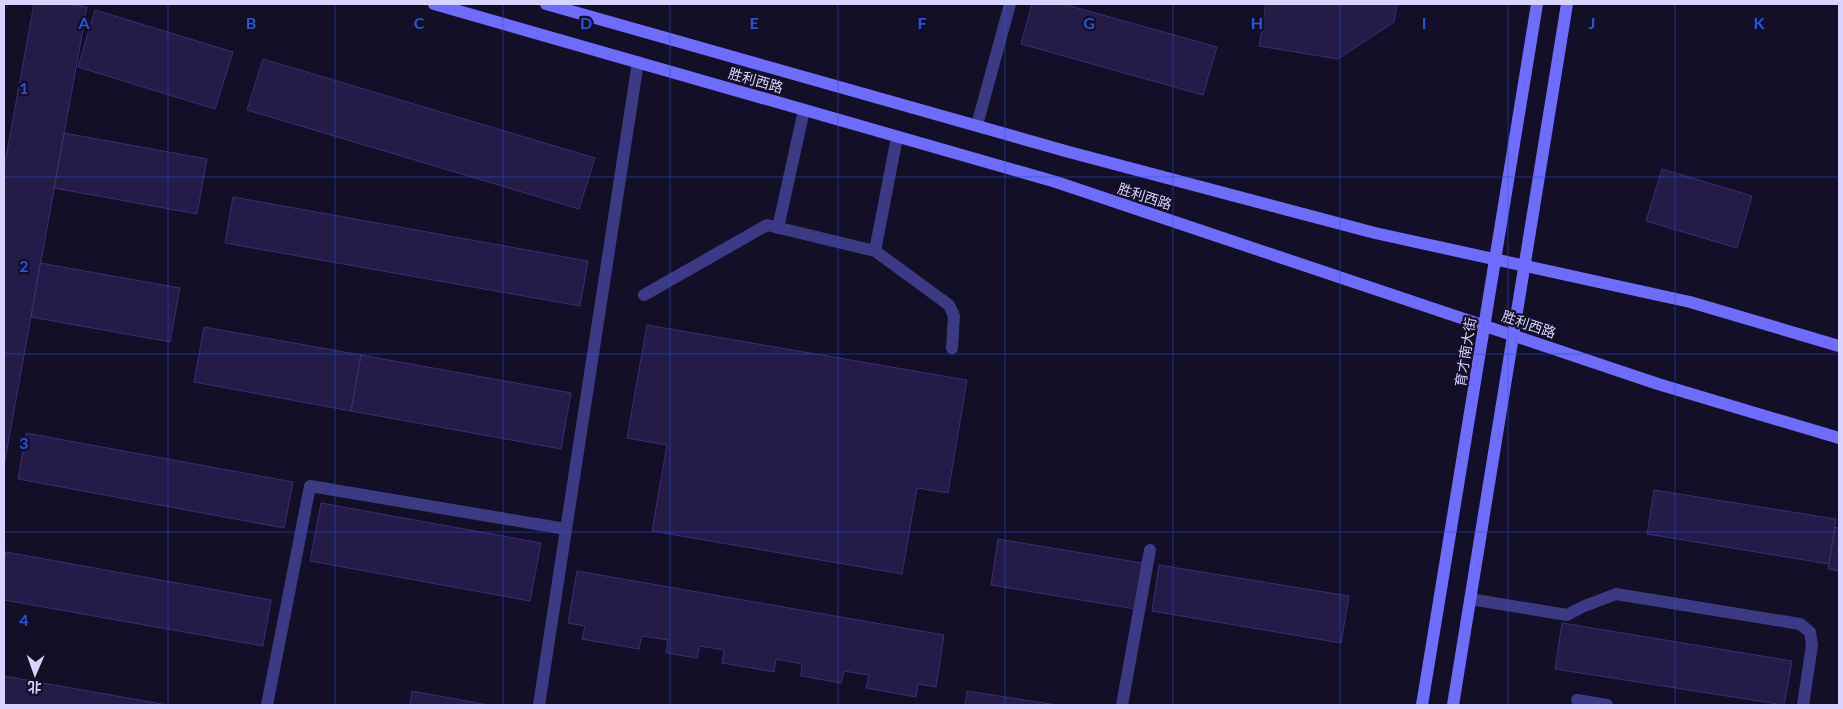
<svg xmlns="http://www.w3.org/2000/svg" width="1843" height="709" font-family="Lato,'Noto Sans SC',sans-serif">
	<style>
		.building { fill: #241b47; stroke: #3b2d73 }
		.lines { fill: none; stroke-linecap: round; stroke-linejoin: round }
		.service { stroke: #3d3a85; stroke-width: 12 }
		.secondary { stroke: #6f6bff; stroke-width: 12 }
		.grid { fill: none; stroke: #2655da; stroke-width: 1; stroke-opacity: 0.55 }
		.labels { text-anchor: middle; dominant-baseline: central; stroke-width: 4.5; stroke-linejoin: round; paint-order: stroke }
		.street-label { font-size: 14px; fill: #d9d4ff; stroke: #130f26 }
		.grid-label { font-size: 16px; text-anchor: middle; font-weight: bold; fill: #2655da; stroke: #130f26; stroke-width: 4.5; stroke-linejoin: round; paint-order: stroke }
	</style>
	<rect width="100%" height="100%" fill="#130f26"/>
	<path class="building" d="M 34,4 L 66,4 L 87,7 L 4,466 L 4,168 Z
		M 1032,4 L 1063,4 L 1217,47 L 1203,95 L 1021,44 Z
		M 1266,4 L 1397,4 L 1394,22 L 1338,59 L 1259,46 Z
		M 95,10 L 233,52 L 215,109 L 78,67 Z
		M 263,59 L 595,158 L 579,209 L 247,110 Z
		M 64,133 L 207,159 L 197,214 L 54,188 Z
		M 1662,169 L 1752,196 L 1737,248 L 1646,221 Z
		M 233,197 L 588,261 L 580,306 L 225,243 Z
		M 40,263 L 180,288 L 170,342 L 31,317 Z
		M 647,325 L 967,380 L 948,493 L 917,488 L 902,574 L 652,531 L 667,445 L 627,438 Z
		M 204,327 L 361,355 L 351,411 L 194,382 Z
		M 361,355 L 571,393 L 561,449 L 351,411 Z
		M 26,433 L 293,482 L 284,528 L 18,479 Z
		M 1654,490 L 1836,519 L 1829,564 L 1647,534 Z
		M 321,503 L 541,543 L 530,601 L 310,561 Z
		M 1835,527 L 1839,528 L 1839,571 L 1828,569 Z
		M 998,539 L 1142,563 L 1135,609 L 991,585 Z
		M 6,552 L 271,600 L 263,646 L 4,600 L 4,565 Z
		M 1159,565 L 1349,596 L 1341,643 L 1152,611 Z
		M 577,571 L 944,635 L 936,687 L 918,684 L 916,697 L 866,688 L 869,675 L 844,671 L 841,683 L 801,676 L 802,664 L 776,659 L 774,672 L 722,663 L 724,650 L 700,646 L 697,658 L 666,653 L 668,640 L 642,636 L 639,649 L 582,639 L 585,626 L 568,623 Z
		M 1562,623 L 1792,661 L 1784,705 L 1555,669 Z
		M 4,676 L 167,705 L 4,705 Z
		M 412,691 L 488,705 L 410,705 Z
		M 967,691 L 1057,705 L 965,705 Z"/>
	<g class="lines">
		<path class="service" d="M 977,125 L 1010,4
			M 778,228 L 804,110
			M 875,251 L 897,137
			M 644,295 L 767,225 L 875,251 L 949,305 L 954,316 L 952,348
			M 1470,599 L 1567,615 L 1582,607 L 1616,594 L 1800,624 L 1810,632 L 1812,645 L 1803,705
			M 1577,700 L 1607,705
			M 267,705 L 310,486 L 566,529
			M 539,705 L 638,62
			M 1122,705 L 1150,550"/>
		<path class="secondary" d="M 434,4 L 1056,182 L 1658,384 L 1839,438
			M 546,4 L 1069,152 L 1375,233 L 1690,302 L 1839,346
			M 1422,705 L 1537,4
			M 1453,705 L 1567,4"/>
	</g>
	<path class="grid" d="M 168,4 L 168,705M 335,4 L 335,705M 503,4 L 503,705M 670,4 L 670,705M 838,4 L 838,705M 1005,4 L 1005,705M 1173,4 L 1173,705M 1340,4 L 1340,705M 1508,4 L 1508,705M 1675,4 L 1675,705M 4,177 L 1839,177M 4,354 L 1839,354M 4,532 L 1839,532"/>
	<g class="labels">
		<g class="street-label">
			<text transform="translate(756 80) rotate(16)">胜利西路</text>
			<text transform="translate(1145 196) rotate(18)">胜利西路</text>
			<text transform="translate(1529 324) rotate(19)">胜利西路</text>
			<text transform="translate(1465 352) rotate(-81)">育才南大街</text>
		</g>
	</g>
	<g class="grid-label">
		<text x="84" y="29">A</text>
		<text x="251" y="29">B</text>
		<text x="419" y="29">C</text>
		<text x="586" y="29">D</text>
		<text x="754" y="29">E</text>
		<text x="922" y="29">F</text>
		<text x="1089" y="29">G</text>
		<text x="1257" y="29">H</text>
		<text x="1424" y="29">I</text>
		<text x="1592" y="29">J</text>
		<text x="1759" y="29">K</text>
		<text x="24" y="94">1</text>
		<text x="24" y="272">2</text>
		<text x="24" y="449">3</text>
		<text x="24" y="626">4</text>
	</g>
	<rect width="1843" height="709" fill="none" stroke="#d9d4ff" stroke-width="10"/>
	<g transform="translate(35 674) rotate(182)" stroke="#130f26" stroke-width="4" paint-order="stroke">
	<path d="M0-4L9 19L0 12L-9 19Z" fill="#d9d4ff"/>
	<text y="-8" font-size="14" font-weight="bold" text-anchor="middle" fill="#d9d4ff">北</text>
	</g>
</svg>
